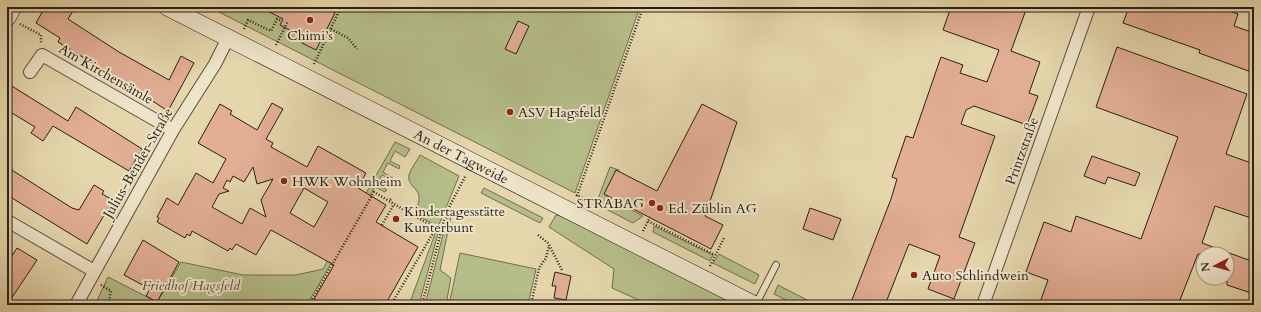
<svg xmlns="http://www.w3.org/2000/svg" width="1261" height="312" font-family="Cardo,serif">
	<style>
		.green { fill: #b5bd89; stroke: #706e50 }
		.building { fill: #e2ae94; stroke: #2a1e18; fill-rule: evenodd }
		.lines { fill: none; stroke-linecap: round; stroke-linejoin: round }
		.service-casing { stroke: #594c3d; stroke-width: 8 }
		.minor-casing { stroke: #594c3d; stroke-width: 14 }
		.secondary-casing { stroke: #2a1e18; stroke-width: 18 }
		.path { stroke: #2a1e18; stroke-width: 2.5; stroke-dasharray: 1 2; stroke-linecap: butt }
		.service { stroke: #eee4c9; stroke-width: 6 }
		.minor { stroke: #eee4c9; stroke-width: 12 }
		.secondary { stroke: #eee4c9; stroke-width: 17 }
		.poi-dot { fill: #8f2418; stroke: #eee4c9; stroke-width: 1.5 }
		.labels { text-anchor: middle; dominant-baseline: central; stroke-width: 4; stroke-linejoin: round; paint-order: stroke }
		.poi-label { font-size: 14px; fill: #2a1e18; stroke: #eee4c9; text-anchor: start }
		.street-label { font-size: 14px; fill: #2a1e18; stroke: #eee4c9 }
		.park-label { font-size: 14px; font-style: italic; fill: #544e3a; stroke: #eee4c9 }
	</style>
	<rect width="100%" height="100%" fill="#e5d6ac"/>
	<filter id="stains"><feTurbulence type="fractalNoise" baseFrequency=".005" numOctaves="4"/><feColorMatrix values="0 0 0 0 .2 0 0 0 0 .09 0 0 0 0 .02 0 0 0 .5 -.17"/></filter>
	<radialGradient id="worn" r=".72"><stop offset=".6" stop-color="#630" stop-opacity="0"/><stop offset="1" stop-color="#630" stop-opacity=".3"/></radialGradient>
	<path class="green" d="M 209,7 L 640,7 L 575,193 Z
		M 395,142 L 410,149 L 405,157 L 395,151 L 390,161 L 400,166 L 399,169 L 388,163 L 383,172 L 393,178 L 392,180 L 382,175 L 377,184 L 387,190 L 385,192 L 375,187 L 308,303 L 311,305 L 95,305 L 108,277 L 157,302 L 181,262 L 243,275 L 296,275 L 323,269 Z
		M 420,155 L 459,176 L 438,227 L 414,213 C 429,187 406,190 409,175 C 411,168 417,161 420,155 Z
		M 610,167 L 619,170 L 606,196 L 643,216 L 633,223 L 596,204 Z
		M 484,188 L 543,218 L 540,223 L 481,193 Z
		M 448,215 L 451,216 L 440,270 L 451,278 L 447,299 L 449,300 L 448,305 L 425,305 Z
		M 556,215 L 565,217 L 738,305 L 643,305 L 643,302 L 612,288 L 614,269 L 549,227 Z
		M 654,226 L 713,255 L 710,261 L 653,232 Z
		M 436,231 L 438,233 L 419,305 L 409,305 Z
		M 460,253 L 536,269 L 528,305 L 449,305 Z
		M 719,254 L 759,275 L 755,284 L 713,263 Z
		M 778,285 L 817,305 L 796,305 L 774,294 Z"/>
	<path class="building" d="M 45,7 L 66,7 L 73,11 L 68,19 L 119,52 L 169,80 L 181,56 L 194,63 L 168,111 L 118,79 L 117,82 L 105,75 L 107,72 L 58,42 L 60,38 L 36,23 Z
		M 260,7 L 331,7 L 330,10 L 335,13 L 316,50 L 302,43 L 305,38 L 280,25 L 283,19 Z
		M 951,7 L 1027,7 L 1011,51 L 1040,62 L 1029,93 L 1038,96 L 1027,125 L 974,106 L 966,110 L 961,124 L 995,136 L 959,237 L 975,243 L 954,299 L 928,289 L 940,256 L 909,244 L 885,305 L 850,305 L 891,199 L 897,179 L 892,177 L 906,136 L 913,138 L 941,57 L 963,65 L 960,73 L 987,82 L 999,50 L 943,30 Z
		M 1129,7 L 1218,7 L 1238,14 L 1234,26 L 1254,33 L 1254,73 L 1199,53 L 1200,50 L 1123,23 Z
		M 518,21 L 529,26 L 516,54 L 505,49 Z
		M 1117,47 L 1247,94 L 1226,154 L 1254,164 L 1254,219 L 1215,206 L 1202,243 L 1254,262 L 1254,294 L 1227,285 L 1227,254 L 1198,254 L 1178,305 L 1164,305 L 1151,300 L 1150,305 L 1039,305 L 1048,280 L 1026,272 L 1044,222 L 1071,232 L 1076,216 L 1141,239 L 1178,137 L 1096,107 Z
		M 7,83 L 68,121 L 76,107 L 142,149 L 129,171 L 53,126 L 43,141 L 31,133 L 35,127 L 7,110 Z
		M 272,103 L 283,109 L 266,139 L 273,143 L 271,147 L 307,167 L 318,146 L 366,173 L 358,188 L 386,205 L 376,222 L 418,247 L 385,305 L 324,305 L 314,299 L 334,265 L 271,230 L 256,255 L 236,244 L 232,250 L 230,248 L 228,251 L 192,231 L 190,236 L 187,234 L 185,238 L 157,222 L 159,218 L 157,217 L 167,198 L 178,205 L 196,173 L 213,183 L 226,159 L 198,143 L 220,104 L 232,111 L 230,114 L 257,130 ZM 253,167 L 257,184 L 273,179 L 261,200 L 266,217 L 250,208 L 242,224 L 212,207 L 219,194 L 229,191 L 223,188 L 227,180 L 230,182 L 233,176 L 244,182 ZM 304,188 L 328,202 L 314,227 L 290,213 Z
		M 702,104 L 737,122 L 705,216 L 723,225 L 711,249 L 604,194 L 616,170 L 657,191 Z
		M 1092,156 L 1140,173 L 1135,186 L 1108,177 L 1105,184 L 1084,176 Z
		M 7,167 L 72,208 L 79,210 L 94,185 L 104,191 L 102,194 L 113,200 L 87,244 L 7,195 Z
		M 810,208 L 841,219 L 833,240 L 803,229 Z
		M 143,240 L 179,262 L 157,302 L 146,296 L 150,289 L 124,275 Z
		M 17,248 L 37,260 L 7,305 L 7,263 Z
		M 555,272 L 571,276 L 566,300 L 554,298 L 556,286 L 552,286 Z"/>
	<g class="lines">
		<defs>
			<path id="service" d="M 756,304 L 776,265"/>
			<path id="minor" d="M 30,72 L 42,55 L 173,130
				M 7,223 L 11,223 L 94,271
				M 76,305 L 173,130 L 215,64 L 228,38
				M 983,305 L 1089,7"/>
			<g id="secondary">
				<path id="s1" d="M 167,7 L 755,305"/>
				<path d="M 7,18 L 13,7"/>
			</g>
		</defs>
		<use href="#service" class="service-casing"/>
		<use href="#minor" class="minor-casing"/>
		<use href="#secondary" class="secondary-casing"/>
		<path class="path" d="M 20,24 L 41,35 L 41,43
			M 244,29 L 248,20 L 271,31 L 277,19 L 282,21
			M 331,29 L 348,38 L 357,49
			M 276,45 L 288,21
			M 314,64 L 341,7
			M 576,195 L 592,203
			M 577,196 L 643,7
			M 391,199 L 389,201 L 441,231
			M 648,221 L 715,255
			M 382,225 L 394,204
			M 643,231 L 650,217
			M 538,235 L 548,243 L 562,270
			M 710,266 L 724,238
			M 101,285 L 111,291 L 108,305
			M 314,305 L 310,303 L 374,192 L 389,201
			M 391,305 L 436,228
			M 422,305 L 446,213 L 466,175
			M 531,305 L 539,268 L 546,258 L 549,246"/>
		<use href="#service" class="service"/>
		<use href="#minor" class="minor"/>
		<use href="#secondary" class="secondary"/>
	</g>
	<g class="poi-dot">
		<circle cx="310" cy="20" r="4"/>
		<circle cx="510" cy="112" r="4"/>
		<circle cx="284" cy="181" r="4"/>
		<circle cx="652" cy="203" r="4"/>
		<circle cx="660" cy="208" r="4"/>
		<circle cx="396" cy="219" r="4"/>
		<circle cx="914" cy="275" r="4"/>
	</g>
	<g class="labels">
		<g class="poi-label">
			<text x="310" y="35" text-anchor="middle">Chimi’s</text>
			<text x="518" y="112">ASV Hagsfeld</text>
			<text x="292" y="181">HWK Wohnheim</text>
			<text x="644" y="203" text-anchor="end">STRABAG</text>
			<text x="668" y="208">Ed. Züblin AG</text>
			<text x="404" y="211">Kindertagesstätte<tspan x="404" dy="16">Kunterbunt</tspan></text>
			<text x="922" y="275">Auto Schlindwein</text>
		</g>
		<g class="street-label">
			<text transform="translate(106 74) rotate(30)">Am Kirchensämle</text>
			<text transform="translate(1022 151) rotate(-70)">Printzstraße</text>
			<text stroke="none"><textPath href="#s1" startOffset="330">An der Tagweide</textPath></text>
			<text transform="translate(138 163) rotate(-60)">Julius-Bender-Straße</text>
		</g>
		<g class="park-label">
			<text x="191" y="285">Friedhof Hagsfeld</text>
		</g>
	</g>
	<rect width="1261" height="312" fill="none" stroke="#e5d6ac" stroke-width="24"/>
	<rect x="8" y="8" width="1245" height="296" fill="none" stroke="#2a1e18" stroke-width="2"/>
	<rect x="12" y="12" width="1237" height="288" fill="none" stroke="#2a1e18"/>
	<g transform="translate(1215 266) rotate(264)"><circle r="19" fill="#eee4c9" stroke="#a09582"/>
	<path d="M0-3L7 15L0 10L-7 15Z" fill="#8f2418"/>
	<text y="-6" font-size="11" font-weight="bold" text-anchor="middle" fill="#2a1e18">N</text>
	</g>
	<rect width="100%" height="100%" filter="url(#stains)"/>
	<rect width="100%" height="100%" fill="url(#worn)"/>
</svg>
